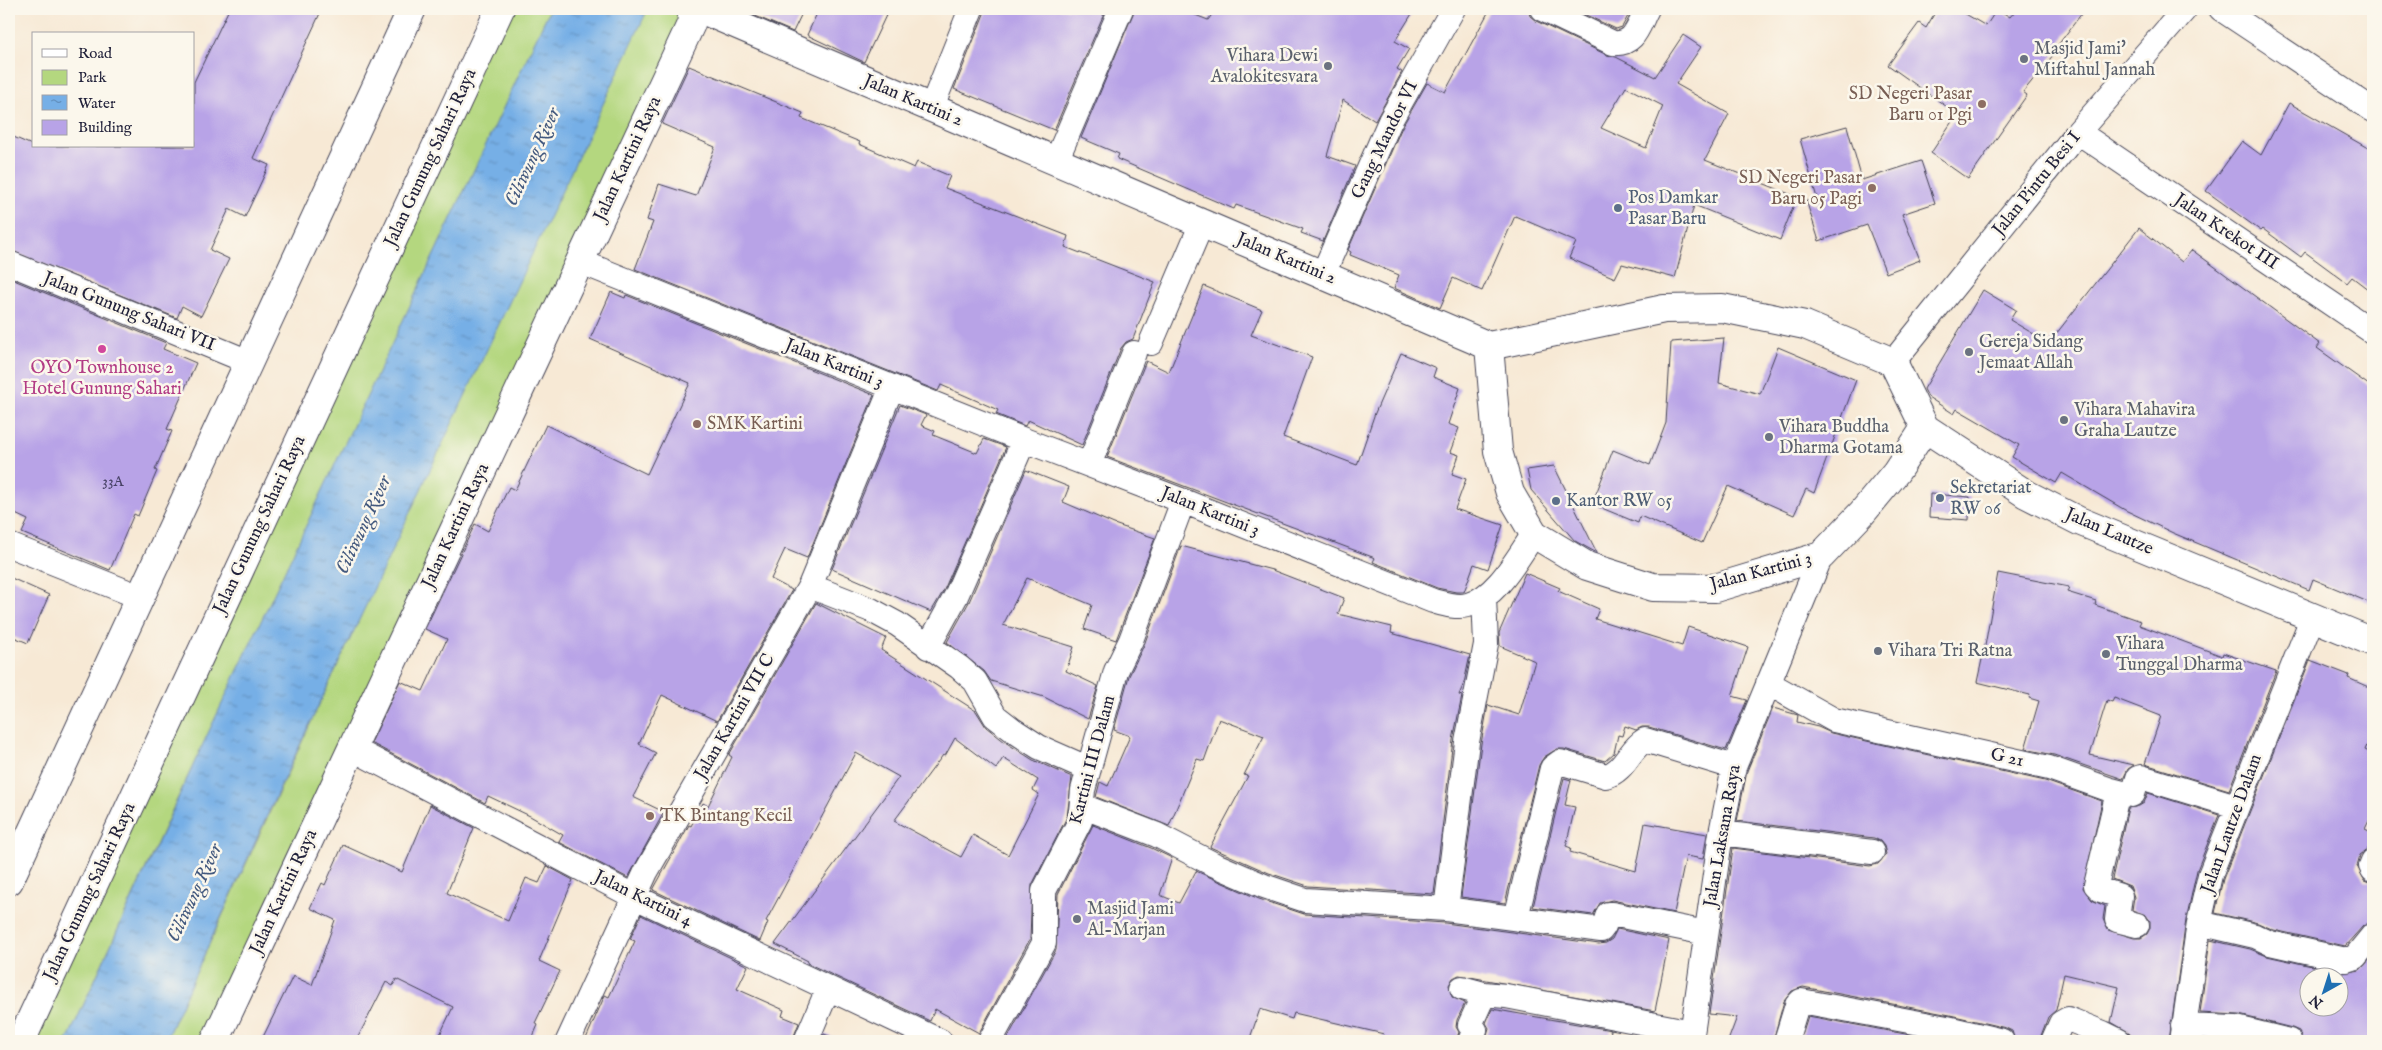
<svg xmlns="http://www.w3.org/2000/svg" width="2382" height="1050" font-family="'IM FELL English',serif">
	<style>
		.green { fill: #b4d77f; stroke: #6b7c5d }
		.water { fill: url(#water-ripples); stroke: #4c6890 }
		.building { fill: #b8a3e7; fill-rule: evenodd }
		.lines { fill: none; stroke-linecap: round; stroke-linejoin: round }
		.street-casing { stroke: #424052; stroke-width: 26 }
		.secondary-casing { stroke: #424052; stroke-width: 30 }
		.primary-casing { stroke: #424052; stroke-width: 30 }
		.street { stroke: #fff; stroke-width: 24 }
		.secondary { stroke: #fff; stroke-width: 28 }
		.primary { stroke: #fff; stroke-width: 28 }
		.worship-dot { fill: #6b7280; stroke: #fbf7ec; stroke-width: 2 }
		.education-dot { fill: #8d6e63; stroke: #fbf7ec; stroke-width: 2 }
		.service-dot { fill: #5c6f8a; stroke: #fbf7ec; stroke-width: 2 }
		.hotel-dot { fill: #d1479c; stroke: #fbf7ec; stroke-width: 2 }
		.labels { text-anchor: middle; dominant-baseline: central; stroke-width: 5; stroke-linejoin: round; paint-order: stroke }
		.number-label { font-size: 15px; fill: #484266 }
		.worship-label { font-size: 18px; fill: #5b616d; stroke: #fbf7ec; text-anchor: start }
		.education-label { font-size: 18px; fill: #785e54; stroke: #fbf7ec; text-anchor: end }
		.street-label { font-size: 18px; fill: #22223b; stroke: #fbf7ec }
		.service-label { font-size: 18px; fill: #4e5e75; stroke: #fbf7ec; text-anchor: start }
		.hotel-label { font-size: 18px; fill: #b23c85; stroke: #fbf7ec }
		.water-label { font-size: 19px; font-style: italic; fill: #445a7f; stroke: #fbf7ec }
	</style>
	<defs>
		<pattern id="water-ripples" width="26" height="14" patternUnits="userSpaceOnUse" patternTransform="scale(1.25)"><rect width="26" height="14" fill="#76afe6"/><path d="M2 4q2-2 4 0t4 0M15 11q2-2 4 0t4 0" fill="none" stroke="#608ebc"/></pattern>
	</defs>
	<rect width="100%" height="100%" fill="#fbf7ec"/>
	<filter id="ink" filterUnits="userSpaceOnUse"><feTurbulence type="fractalNoise" baseFrequency=".02" numOctaves="2"/><feDisplacementMap in="SourceGraphic" scale="10" xChannelSelector="R" yChannelSelector="G"/><feConvolveMatrix kernelMatrix="1 2 1 2 8 2 1 2 1" color-interpolation-filters="sRGB"/></filter>
	<filter id="wash" filterUnits="userSpaceOnUse"><feTurbulence type="fractalNoise" baseFrequency=".0096" numOctaves="4" result="noise"/><feDisplacementMap in="SourceGraphic" scale="20" xChannelSelector="R" yChannelSelector="G"/><feGaussianBlur stdDeviation="1.12" result="paint"/><feColorMatrix in="noise" values="0 0 0 0 0 0 0 0 0 0 0 0 0 0 0 0 0 1.4 0 .05"/><feComposite in="paint" operator="in"/></filter>
	<g filter="url(#wash)">
		<rect width="100%" height="100%" fill="#f7e9d5"/>
		<path class="green" d="M 500,9 L 550,9 L 180,793 L 67,1041 L 21,1041 Z
			M 647,9 L 693,9 L 215,1041 L 165,1041 L 318,707 Z"/>
		<path class="water" d="M 550,9 L 648,9 L 282,783 L 165,1041 L 67,1041 L 202,746 Z"/>
		<g id="blocks">
			<path class="building" d="M 229,9 L 322,9 L 253,158 L 269,165 L 245,217 L 229,209 L 210,250 L 229,259 L 201,316 L 182,306 L 177,318 L 9,250 L 9,135 L 34,146 L 194,146 L 194,82 Z
				M 739,9 L 804,9 L 793,32 Z
				M 819,9 L 889,9 L 864,62 L 807,35 Z
				M 986,9 L 1106,9 L 1054,130 L 954,89 Z
				M 1135,9 L 1180,9 L 1208,20 L 1216,9 L 1415,9 L 1395,41 L 1409,49 L 1397,69 L 1402,72 L 1375,121 L 1343,100 L 1327,156 L 1355,166 L 1323,241 L 1301,233 L 1303,229 L 1236,205 L 1234,209 L 1117,159 L 1119,154 L 1081,138 Z
				M 1490,9 L 1528,9 L 1530,16 L 1536,21 L 1607,55 L 1616,57 L 1655,77 L 1683,35 L 1701,47 L 1676,84 L 1729,114 L 1705,160 L 1797,197 L 1780,240 L 1694,205 L 1675,278 L 1622,264 L 1615,278 L 1569,258 L 1576,242 L 1515,216 L 1482,291 L 1453,278 L 1440,308 L 1394,288 L 1399,275 L 1350,255 L 1351,252 L 1348,250 L 1402,127 L 1427,83 L 1445,92 ZM 1626,87 L 1663,106 L 1646,148 L 1601,128 Z
				M 1573,9 L 1616,9 L 1628,16 L 1622,27 L 1616,29 Z
				M 1937,9 L 1957,9 L 1986,26 L 1997,9 L 2010,17 L 2017,9 L 2085,9 L 2052,53 L 2054,54 L 2023,92 L 2027,95 L 1968,179 L 1931,153 L 1957,114 L 1888,65 L 1919,23 L 1926,28 Z
				M 689,66 L 803,113 L 801,118 L 860,142 L 859,144 L 914,168 L 917,162 L 950,176 L 945,188 L 1068,236 L 1065,247 L 1155,282 L 1133,339 L 1126,342 L 1121,348 L 1082,445 L 1028,420 L 1025,426 L 996,414 L 998,410 L 941,385 L 938,391 L 635,269 L 653,222 L 647,220 L 659,184 L 696,196 L 715,147 L 662,124 Z
				M 2289,103 L 2373,151 L 2373,293 L 2352,277 L 2347,283 L 2305,252 L 2301,257 L 2263,229 L 2261,231 L 2206,191 L 2242,141 L 2261,155 Z
				M 1847,126 L 1862,180 L 1921,161 L 1935,203 L 1902,214 L 1920,260 L 1886,273 L 1867,225 L 1819,241 L 1806,200 L 1819,205 L 1800,139 Z
				M 2139,228 L 2182,262 L 2192,250 L 2320,344 L 2317,348 L 2373,388 L 2373,604 L 2313,579 L 2309,590 L 2173,533 L 2125,510 L 2062,473 L 2056,483 L 2012,457 L 2019,445 L 1957,409 L 1954,414 L 1928,397 L 1924,389 L 1983,290 L 2016,310 L 2010,320 L 2049,343 Z
				M 9,278 L 166,343 L 163,349 L 196,363 L 167,429 L 172,431 L 155,470 L 157,471 L 138,516 L 134,514 L 110,570 L 22,533 L 28,520 L 9,511 Z
				M 1204,286 L 1262,310 L 1251,335 L 1312,357 L 1283,437 L 1357,465 L 1375,413 L 1401,353 L 1436,368 L 1433,377 L 1460,388 L 1448,424 L 1459,428 L 1450,452 L 1459,455 L 1452,474 L 1466,479 L 1455,509 L 1503,525 L 1488,569 L 1474,564 L 1464,592 L 1456,592 L 1437,588 L 1373,562 L 1375,558 L 1107,457 L 1146,361 L 1169,372 Z
				M 611,292 L 625,298 L 626,295 L 874,395 L 807,558 L 785,549 L 771,579 L 792,590 L 717,721 L 662,695 L 639,744 L 656,753 L 633,797 L 664,812 L 628,878 L 559,842 L 563,835 L 530,816 L 488,796 L 485,803 L 371,743 L 400,681 L 423,691 L 447,639 L 425,629 L 475,524 L 488,531 L 509,487 L 515,490 L 546,425 L 647,474 L 690,383 L 590,339 Z
				M 1724,338 L 1719,383 L 1760,394 L 1778,347 L 1856,380 L 1814,493 L 1806,489 L 1794,515 L 1728,486 L 1702,543 L 1640,516 L 1638,523 L 1592,504 L 1613,450 L 1650,465 L 1666,423 L 1671,342 Z
				M 900,405 L 926,415 L 921,425 L 935,431 L 933,435 L 977,453 L 984,439 L 1006,447 L 944,590 L 931,612 L 832,569 Z
				M 1554,466 L 1597,553 L 1575,541 L 1531,490 L 1527,470 Z
				M 1026,470 L 1069,487 L 1063,502 L 1114,524 L 1155,538 L 1116,640 L 1084,629 L 1092,605 L 1027,578 L 1003,625 L 1074,647 L 1066,671 L 1098,686 L 1088,719 L 1044,697 L 991,681 L 984,671 L 947,642 L 969,602 Z
				M 1930,494 L 1970,497 L 1969,520 L 1929,517 Z
				M 1181,546 L 1272,570 L 1344,598 L 1338,614 L 1392,627 L 1391,633 L 1470,655 L 1464,683 L 1459,695 L 1462,696 L 1453,740 L 1434,894 L 1308,886 L 1269,873 L 1210,847 L 1248,776 L 1244,775 L 1264,736 L 1219,719 L 1204,761 L 1197,759 L 1169,826 L 1096,797 L 1100,782 L 1108,786 L 1130,736 L 1114,730 L 1129,676 L 1144,645 Z
				M 1525,573 L 1560,588 L 1558,591 L 1599,609 L 1595,619 L 1682,646 L 1688,627 L 1748,647 L 1732,696 L 1747,700 L 1726,750 L 1649,727 L 1642,727 L 1636,730 L 1625,726 L 1622,736 L 1618,735 L 1614,753 L 1605,761 L 1564,749 L 1557,749 L 1544,757 L 1539,765 L 1505,903 L 1461,897 L 1481,744 L 1488,705 L 1519,715 L 1535,661 L 1500,646 L 1499,633 Z
				M 1998,573 L 2069,587 L 2067,592 L 2096,601 L 2095,605 L 2141,621 L 2139,625 L 2222,656 L 2223,653 L 2276,671 L 2229,790 L 2145,764 L 2161,716 L 2114,698 L 2112,702 L 2107,700 L 2090,755 L 2134,765 L 2128,769 L 2123,779 L 2054,755 L 2025,749 L 2039,701 L 2029,698 L 2030,695 L 1977,682 L 1985,646 Z
				M 9,577 L 49,595 L 28,643 L 9,635 Z
				M 816,603 L 886,638 L 881,650 L 976,711 L 986,727 L 1005,742 L 1033,760 L 1072,777 L 1067,817 L 1032,885 L 1030,939 L 979,1033 L 935,1009 L 930,1021 L 807,963 L 808,961 L 775,944 L 899,777 L 856,753 L 766,921 L 768,922 L 760,941 L 653,890 L 689,825 L 691,826 L 703,803 L 708,806 L 732,757 L 729,755 ZM 955,738 L 996,769 L 1003,758 L 1038,780 L 1033,790 L 1039,794 L 1008,855 L 973,835 L 961,857 L 894,821 L 943,755 L 945,756 Z
				M 2310,660 L 2349,675 L 2348,678 L 2373,689 L 2373,731 L 2365,750 L 2373,754 L 2373,812 L 2365,829 L 2373,833 L 2373,838 L 2368,849 L 2360,855 L 2357,866 L 2365,881 L 2373,884 L 2373,922 L 2363,926 L 2345,946 L 2274,930 L 2258,923 L 2215,913 L 2223,879 Z
				M 1773,708 L 1798,715 L 1797,722 L 1818,727 L 1831,733 L 2045,781 L 2102,801 L 2083,888 L 2092,900 L 2105,906 L 2103,919 L 2108,930 L 2134,938 L 2141,938 L 2147,934 L 2150,928 L 2150,921 L 2146,915 L 2132,910 L 2134,897 L 2130,886 L 2112,879 L 2128,808 L 2139,806 L 2144,803 L 2148,793 L 2219,815 L 2197,870 L 2186,920 L 2169,1041 L 2133,1041 L 2130,1033 L 2111,1022 L 2119,987 L 2064,974 L 2056,1010 L 2048,1017 L 2039,1041 L 2015,1041 L 2012,1031 L 2006,1028 L 1950,1015 L 1803,987 L 1792,991 L 1784,1001 L 1773,1041 L 1728,1041 L 1737,1017 L 1709,1014 L 1733,848 L 1870,866 L 1878,864 L 1886,854 L 1884,846 L 1880,841 L 1874,838 L 1737,821 L 1747,771 Z
				M 1564,778 L 1571,780 L 1565,805 L 1575,807 L 1566,846 L 1571,848 L 1570,852 L 1636,871 L 1645,823 L 1707,834 L 1703,859 L 1686,856 L 1674,913 L 1612,900 L 1600,903 L 1593,915 L 1533,907 Z
				M 430,805 L 474,828 L 447,893 L 508,921 L 526,878 L 539,883 L 547,866 L 573,880 L 539,961 L 560,971 L 535,1023 L 538,1025 L 531,1041 L 437,1041 L 453,1007 L 396,979 L 393,986 L 386,982 L 356,1041 L 261,1041 L 293,976 L 312,985 L 335,920 L 310,908 L 322,883 L 325,885 L 343,845 L 402,872 Z
				M 1093,825 L 1151,848 L 1172,858 L 1160,895 L 1179,903 L 1196,871 L 1259,899 L 1304,914 L 1445,923 L 1599,944 L 1606,943 L 1612,939 L 1617,929 L 1669,940 L 1655,1011 L 1459,975 L 1453,978 L 1449,985 L 1452,997 L 1465,1003 L 1457,1020 L 1456,1027 L 1459,1032 L 1456,1041 L 1381,1041 L 1384,1034 L 1294,1013 L 1292,1019 L 1260,1009 L 1249,1041 L 1006,1041 L 1056,950 L 1058,894 Z
				M 641,915 L 748,966 L 737,989 L 784,1010 L 782,1016 L 799,1023 L 792,1041 L 585,1041 L 605,995 L 609,997 L 635,941 L 630,939 Z
				M 2210,940 L 2250,949 L 2267,956 L 2343,973 L 2360,970 L 2373,956 L 2373,1041 L 2302,1041 L 2299,1031 L 2292,1028 L 2239,1015 L 2200,1013 ZM 2310,978 L 2340,978 L 2340,1008 L 2310,1008 Z
				M 1492,1009 L 1611,1030 L 1609,1041 L 1485,1041 L 1489,1028 L 1486,1023 Z
				M 1808,1016 L 1943,1041 L 1800,1041 Z
				M 824,1034 L 842,1041 L 821,1041 Z"/>
		</g>
	</g>
	<g filter="url(#ink)">
		<use href="#blocks" fill-opacity="0" stroke="#424052" stroke-width="1"/>
		<g class="lines">
			<defs>
				<path id="street" d="M 1542,9 L 1613,43 C 1635,45 1638,26 1647,9
					M 2221,9 L 2373,110
					M 931,109 L 971,9
					M 2078,132 L 2373,332
					M 1056,161 L 1121,9
					M 581,262 L 1024,440 L 1183,501 L 1433,601 C 1444,604 1456,608 1468,605 C 1498,596 1517,558 1534,534
					M 9,263 L 249,362
					M 1323,274 L 1390,121 L 1453,9
					M 1151,343 L 1202,223
					M 1893,362 L 2078,132 L 2185,9
					M 1089,465 L 1134,353
					M 9,545 L 140,597
					M 810,586 L 871,610 L 897,624 L 959,667 L 975,681 L 995,716 L 1013,730 L 1039,747 L 1089,769
					M 928,647 L 956,596 L 1024,440
					M 1768,683 L 1834,720 L 2049,768 L 2108,789 L 2131,795 L 2133,794 L 2138,778 L 2141,777 L 2236,806
					M 351,748 L 635,897 L 940,1041
					M 2118,792 L 2096,885 L 2101,890 L 2120,896 L 2117,920 L 2137,925
					M 1082,806 L 1157,835 L 1213,864 L 1264,886 L 1305,900 L 1446,909 L 1601,930 L 1604,926 L 1608,914 L 1612,914 L 1706,933
					M 1721,833 L 1872,852
					M 2373,861 L 2371,866 L 2373,870
					M 1446,909 L 1467,742 L 1486,644 L 1484,597
					M 1516,918 L 1552,768 L 1560,762 L 1606,776 C 1625,771 1629,749 1645,740 L 1734,767
					M 2199,923 L 2255,936 L 2270,943 L 2346,960 L 2355,957 L 2373,935
					M 1462,988 L 1484,994 L 1506,996 L 1692,1032
					M 2183,1026 L 2236,1028 L 2289,1041
					M 568,1041 L 646,872 L 810,586 L 892,387
					M 806,1041 L 828,989
					M 990,1041 L 1044,943 L 1044,891 L 1080,821 L 1083,790 L 1116,671 L 1131,640 L 1183,501
					M 1470,1041 L 1475,1030 L 1470,1025 L 1484,994
					M 1691,1041 L 1721,833 L 1734,767 L 1821,556
					M 1786,1041 L 1797,1005 L 1801,1001 L 1947,1028 L 2002,1041
					M 2053,1041 L 2061,1023 L 2068,1019 L 2103,1033 L 2119,1041
					M 2182,1041 L 2199,923 L 2210,875 L 2313,616"/>
				<path id="secondary" d="M 700,9 L 1489,346 L 1664,309 L 1722,308 L 1805,325 L 1893,362 L 1925,428 L 2026,494 L 2079,521 L 2373,642
					M 1489,346 L 1498,451 L 1510,493 L 1534,534 L 1587,566 L 1653,587 L 1715,588 L 1821,556 L 1862,513 L 1896,472 L 1925,428
					M 215,1041 C 372,702 533,364 691,24 L 693,9"/>
				<path id="primary" d="M 9,881 L 412,9
					M 21,1041 L 500,9"/>
			</defs>
			<use href="#street" class="street-casing"/>
			<use href="#secondary" class="secondary-casing"/>
			<use href="#primary" class="primary-casing"/>
			<use href="#street" class="street"/>
			<use href="#secondary" class="secondary"/>
			<use href="#primary" class="primary"/>
		</g>
	</g>
	<g class="worship-dot">
		<circle cx="2024" cy="59" r="5"/>
		<circle cx="1328" cy="66" r="5"/>
		<circle cx="1969" cy="352" r="5"/>
		<circle cx="2064" cy="420" r="5"/>
		<circle cx="1769" cy="437" r="5"/>
		<circle cx="1878" cy="651" r="5"/>
		<circle cx="2106" cy="654" r="5"/>
		<circle cx="1077" cy="919" r="5"/>
	</g>
	<g class="education-dot">
		<circle cx="1982" cy="104" r="5"/>
		<circle cx="1872" cy="188" r="5"/>
		<circle cx="697" cy="424" r="5"/>
		<circle cx="650" cy="816" r="5"/>
	</g>
	<g class="service-dot">
		<circle cx="1618" cy="208" r="5"/>
		<circle cx="1940" cy="498" r="5"/>
		<circle cx="1556" cy="501" r="5"/>
	</g>
	<circle class="hotel-dot" cx="102" cy="349" r="5"/>
	<g class="labels">
		<g class="number-label">
			<text x="113" y="481">33A</text>
		</g>
		<g class="worship-label">
			<text x="2034" y="49">Masjid Jami'<tspan x="2034" dy="21">Miftahul Jannah</tspan></text>
			<text x="1318" y="56" text-anchor="end">Vihara Dewi<tspan x="1318" dy="21">Avalokitesvara</tspan></text>
			<text x="1979" y="342">Gereja Sidang<tspan x="1979" dy="21">Jemaat Allah</tspan></text>
			<text x="2074" y="410">Vihara Mahavira<tspan x="2074" dy="21">Graha Lautze</tspan></text>
			<text x="1779" y="427">Vihara Buddha<tspan x="1779" dy="21">Dharma Gotama</tspan></text>
			<text x="2116" y="644">Vihara<tspan x="2116" dy="21">Tunggal Dharma</tspan></text>
			<text x="1888" y="651">Vihara Tri Ratna</text>
			<text x="1087" y="909">Masjid Jami<tspan x="1087" dy="21">Al-Marjan</tspan></text>
		</g>
		<g class="education-label">
			<text x="1972" y="94">SD Negeri Pasar<tspan x="1972" dy="21">Baru 01 Pgi</tspan></text>
			<text x="1862" y="178">SD Negeri Pasar<tspan x="1862" dy="21">Baru 05 Pagi</tspan></text>
			<text x="707" y="424" text-anchor="start">SMK Kartini</text>
			<text x="660" y="816" text-anchor="start">TK Bintang Kecil</text>
		</g>
		<g class="street-label">
			<text transform="translate(913 101) rotate(23)">Jalan Kartini 2</text>
			<text transform="translate(1385 140) rotate(-64)">Gang Mandor VI</text>
			<text transform="translate(431 158) rotate(-65)">Jalan Gunung Sahari Raya</text>
			<text transform="translate(628 159) rotate(-65)">Jalan Kartini Raya</text>
			<text transform="translate(2037 184) rotate(-51)">Jalan Pintu Besi I</text>
			<text transform="translate(2226 232) rotate(34)">Jalan Krekot III</text>
			<text transform="translate(1286 259) rotate(23)">Jalan Kartini 2</text>
			<text transform="translate(129 312) rotate(22)">Jalan Gunung Sahari VII</text>
			<text transform="translate(834 364) rotate(22)">Jalan Kartini 3</text>
			<text transform="translate(1210 512) rotate(22)">Jalan Kartini 3</text>
			<text transform="translate(260 525) rotate(-65)">Jalan Gunung Sahari Raya</text>
			<text transform="translate(456 526) rotate(-65)">Jalan Kartini Raya</text>
			<text transform="translate(2109 532) rotate(23)">Jalan Lautze</text>
			<text transform="translate(1761 572) rotate(-15)">Jalan Kartini 3</text>
			<text transform="translate(735 717) rotate(-60)">Jalan Kartini VII C</text>
			<text transform="translate(2007 758) rotate(13)">G 21</text>
			<text transform="translate(1093 760) rotate(-75)">Kartini III Dalam</text>
			<text transform="translate(2232 824) rotate(-70)">Jalan Lautze Dalam</text>
			<text transform="translate(1723 836) rotate(-80)">Jalan Laksana Raya</text>
			<text transform="translate(90 892) rotate(-65)">Jalan Gunung Sahari Raya</text>
			<text transform="translate(284 892) rotate(-65)">Jalan Kartini Raya</text>
			<text transform="translate(643 899) rotate(26)">Jalan Kartini 4</text>
		</g>
		<g class="service-label">
			<text x="1628" y="198">Pos Damkar<tspan x="1628" dy="21">Pasar Baru</tspan></text>
			<text x="1950" y="488">Sekretariat<tspan x="1950" dy="21">RW 06</tspan></text>
			<text x="1566" y="501">Kantor RW 05</text>
		</g>
		<g class="hotel-label">
			<text x="102" y="368">OYO Townhouse 2<tspan x="102" dy="21">Hotel Gunung Sahari</tspan></text>
		</g>
		<g class="water-label">
			<text transform="translate(533 157) rotate(-65)">Ciliwung River</text>
			<text transform="translate(364 525) rotate(-65)">Ciliwung River</text>
			<text transform="translate(195 893) rotate(-65)">Ciliwung River</text>
		</g>
	</g>
	<rect width="2382" height="1050" fill="none" stroke="#fbf7ec" stroke-width="30"/>
	<rect x="32" y="32" width="162" height="115" fill="#fbf7ec" stroke="#a4a2a5"/>
	<rect x="42" y="49" width="25" height="8" fill="#ffffff" stroke="#a4a2a5"/>
	<text x="78" y="58" font-size="15" fill="#22223b">Road</text>
	<rect x="42" y="70" width="25" height="15" fill="#b4d77f" stroke="#a4a2a5"/>
	<text x="78" y="82" font-size="15" fill="#22223b">Park</text>
	<rect x="42" y="95" width="25" height="15" fill="url(#water-ripples)" stroke="#a4a2a5"/>
	<text x="78" y="108" font-size="15" fill="#22223b">Water</text>
	<rect x="42" y="120" width="25" height="15" fill="#b8a3e7" stroke="#a4a2a5"/>
	<text x="78" y="132" font-size="15" fill="#22223b">Building</text>
	<g transform="translate(2324 992) rotate(219)"><circle r="24" fill="#fbf7ec" stroke="#a4a2a5"/>
	<path d="M0-4L9 19L0 12L-9 19Z" fill="#1f6fb2"/>
	<text y="-8" font-size="14" font-weight="bold" text-anchor="middle" fill="#22223b">N</text>
	</g>
</svg>
